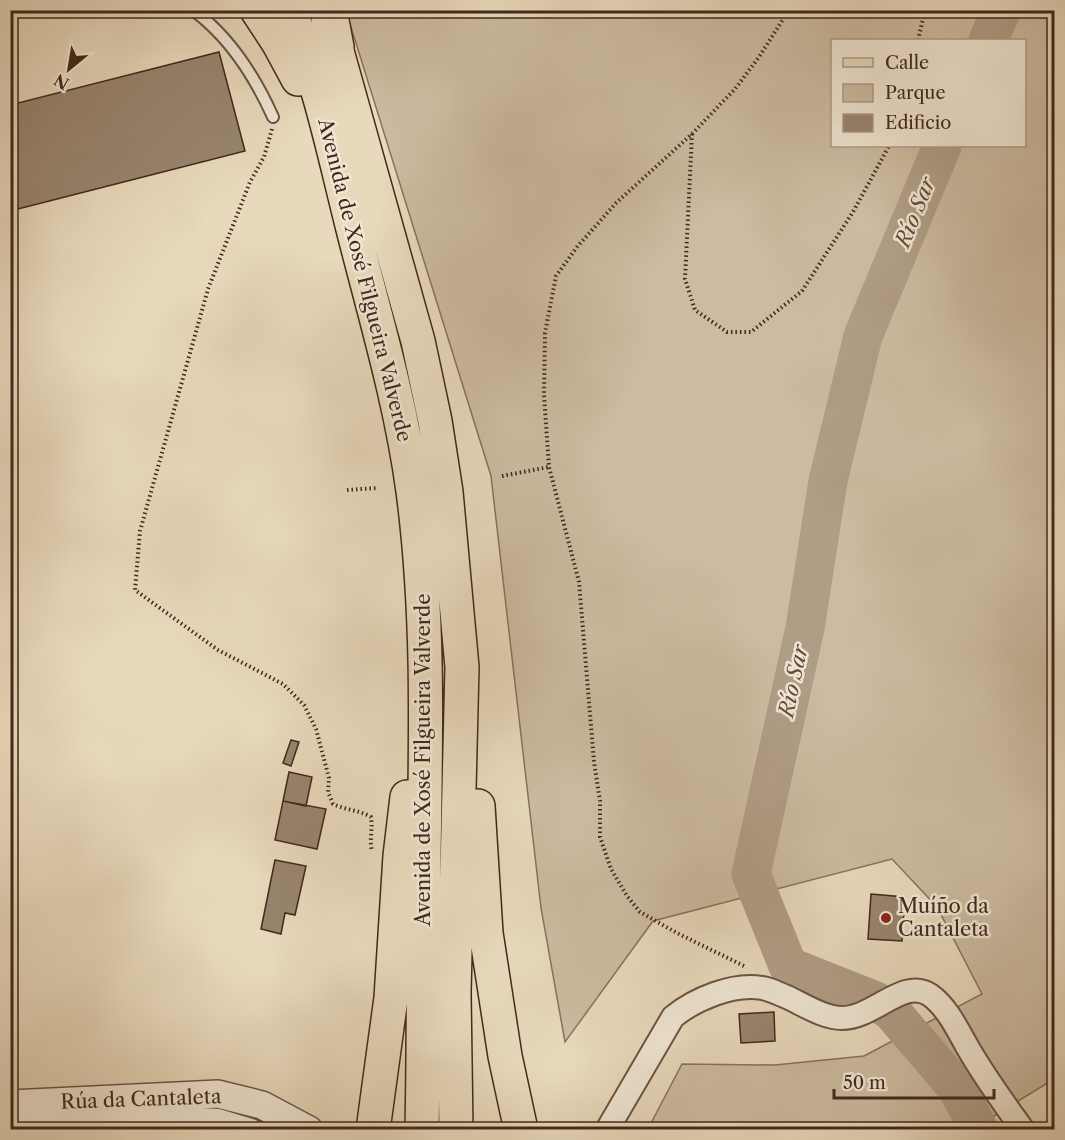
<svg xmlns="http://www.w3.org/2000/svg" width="1065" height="1140" font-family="'Libre Caslon Text',serif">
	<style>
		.green { fill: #ccbba1; stroke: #87725e; stroke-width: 1.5; fill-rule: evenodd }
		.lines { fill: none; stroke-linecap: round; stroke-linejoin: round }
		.river { stroke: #b09d86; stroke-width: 39 }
		.building { fill: #98846f; stroke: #42281c; stroke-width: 1.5 }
		.service-casing { stroke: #6c5444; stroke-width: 14 }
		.minor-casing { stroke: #6c5444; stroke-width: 26 }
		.tertiary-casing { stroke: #6c5444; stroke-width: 30 }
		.primary-casing { stroke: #42281c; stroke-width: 36 }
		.trunk-casing { stroke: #42281c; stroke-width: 36 }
		.path { stroke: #42281c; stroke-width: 4; stroke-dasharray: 1.5 3; stroke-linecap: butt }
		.service { stroke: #f0e6d3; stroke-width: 10 }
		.minor { stroke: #f0e6d3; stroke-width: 22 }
		.tertiary { stroke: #f0e6d3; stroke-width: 27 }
		.primary { stroke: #e8d9bc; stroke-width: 33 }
		.trunk { stroke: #e8d9bc; stroke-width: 33 }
		.poi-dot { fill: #8f2418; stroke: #f0e6d3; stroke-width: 2 }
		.labels { text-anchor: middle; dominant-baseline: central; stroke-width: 5; stroke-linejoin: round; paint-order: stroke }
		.street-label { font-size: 20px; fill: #42281c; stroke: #f0e6d3 }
		.poi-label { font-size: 20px; fill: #42281c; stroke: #f0e6d3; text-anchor: start }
		.water-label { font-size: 21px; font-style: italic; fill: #634b3c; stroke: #f0e6d3 }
	</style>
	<rect width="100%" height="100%" fill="#e8d9bc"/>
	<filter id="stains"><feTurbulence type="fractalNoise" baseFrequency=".00333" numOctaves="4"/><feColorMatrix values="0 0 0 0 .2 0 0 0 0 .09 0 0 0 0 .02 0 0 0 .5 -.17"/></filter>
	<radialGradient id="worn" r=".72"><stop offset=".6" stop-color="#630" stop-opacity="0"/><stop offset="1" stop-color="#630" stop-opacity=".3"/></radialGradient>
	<path class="green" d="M 346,11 L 1054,11 L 1054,1079 L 986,1121 L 991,1129 L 648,1129 L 682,1064 L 775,1065 L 864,1056 L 982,994 L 937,907 L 892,859 L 653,921 L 565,1042 L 541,908 L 491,476 ZM 832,40 L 1024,40 L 1024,146 L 832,146 Z"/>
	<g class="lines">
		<path class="river" d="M 988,40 L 1002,10
			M 942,146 L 863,336 L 828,481 L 805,628 L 751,874 L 788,966 L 876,1001 L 892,1012 L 957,1088 L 979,1130"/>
	</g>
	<path class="building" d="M 219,52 L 245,151 L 10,211 L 10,105 Z
		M 291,740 L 299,742 L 291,766 L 283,763 Z
		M 289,772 L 312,777 L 306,806 L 283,801 Z
		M 283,801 L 326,809 L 317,849 L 275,840 Z
		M 275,860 L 306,866 L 295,915 L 285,913 L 281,934 L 261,929 Z
		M 871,894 L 905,897 L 902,941 L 868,939 Z
		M 774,1012 L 775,1041 L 741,1043 L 739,1014 Z"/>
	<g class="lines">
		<defs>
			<path id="service" d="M 193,10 C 230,37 255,77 273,117"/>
			<path id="minor" d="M 10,1107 L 31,1117 L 47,1120 L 184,1118 L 218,1120 L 251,1130
				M 607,1130 L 673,1017 C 695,999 733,983 762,988 C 770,989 779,994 787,997 C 804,1005 824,1018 842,1018 C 874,1018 904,977 930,995 C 950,1009 961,1038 974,1058 C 989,1083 1006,1106 1023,1130"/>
			<path id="tertiary" d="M 10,1104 L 218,1094 L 262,1105 L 309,1130"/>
			<path id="primary" d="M 257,10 L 278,42 L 298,79
				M 289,10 C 320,82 334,154 353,229 C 375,316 401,402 413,491 C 429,612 426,734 424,856 C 423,947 424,1038 422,1130
				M 328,19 L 418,341 L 435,421 L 446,492 L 462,667 L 454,993 L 456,1130
				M 478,806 L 486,933 L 505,1056 L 521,1130
				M 373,1130 L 391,998 L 400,856 L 407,797"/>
			<path id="trunk" d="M 330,10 L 337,47"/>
		</defs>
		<use href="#service" class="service-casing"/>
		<use href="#minor" class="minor-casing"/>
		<use href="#tertiary" class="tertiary-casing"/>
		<use href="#primary" class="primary-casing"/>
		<use href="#trunk" class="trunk-casing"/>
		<path class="path" d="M 918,40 L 925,10
			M 272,129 L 264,157 L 250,182 L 208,289 L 140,531 L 135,590 L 218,650 L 283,684 L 304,705 L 316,729 L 329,778 L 328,792 L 333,804 C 346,810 359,810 371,817 C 373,829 369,840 372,851
			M 692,134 L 685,279 L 695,310 L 727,332 L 751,332 L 802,291 L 853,212 L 889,146
			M 502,476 L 549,467
			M 347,490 L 376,488
			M 744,966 L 677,933 L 640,912 L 627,896 L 611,869 L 600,837 L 600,801 L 594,762 L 579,582 L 549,467 L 544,395 L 545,333 L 556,276 L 577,247 L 616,203 L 692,134 L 735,89 L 759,57 L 789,10"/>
		<use href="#service" class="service"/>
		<use href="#minor" class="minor"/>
		<use href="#tertiary" class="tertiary"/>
		<use href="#primary" class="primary"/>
		<use href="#trunk" class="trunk"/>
	</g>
	<circle class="poi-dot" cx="886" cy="918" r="6"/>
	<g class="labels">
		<g class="street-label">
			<text transform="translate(365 280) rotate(76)">Avenida de Xosé Filgueira Valverde</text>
			<text transform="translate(423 760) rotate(-90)">Avenida de Xosé Filgueira Valverde</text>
			<text transform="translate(141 1099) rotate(-2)">Rúa da Cantaleta</text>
		</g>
		<g class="poi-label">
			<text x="898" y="906">Muíño da<tspan x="898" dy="23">Cantaleta</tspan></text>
		</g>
		<g class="water-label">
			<text transform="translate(915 212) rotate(-68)">Río Sar</text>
			<text transform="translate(793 681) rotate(-78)">Río Sar</text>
		</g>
	</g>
	<rect width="1065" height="1140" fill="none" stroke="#e8d9bc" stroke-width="36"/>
	<rect x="12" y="12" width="1041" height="1116" fill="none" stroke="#42281c" stroke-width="3"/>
	<rect x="18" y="18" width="1029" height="1104" fill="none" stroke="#42281c" stroke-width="1.5"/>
	<rect x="831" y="39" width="195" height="108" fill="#f0e6d3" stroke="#aa9a8a" stroke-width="1.5"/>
	<rect x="843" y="58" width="30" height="9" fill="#e8d9bc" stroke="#aa9a8a" stroke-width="1.5"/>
	<text x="885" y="69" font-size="18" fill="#42281c">Calle</text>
	<rect x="843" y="84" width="30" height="18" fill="#ccbba1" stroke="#aa9a8a" stroke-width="1.5"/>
	<text x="885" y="99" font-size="18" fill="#42281c">Parque</text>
	<rect x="843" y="114" width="30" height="18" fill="#98846f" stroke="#aa9a8a" stroke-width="1.5"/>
	<text x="885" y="129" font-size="18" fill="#42281c">Edificio</text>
	<g transform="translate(69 69) rotate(210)" stroke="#f0e6d3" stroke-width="4.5" paint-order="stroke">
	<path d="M0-4.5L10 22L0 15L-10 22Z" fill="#42281c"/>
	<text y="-9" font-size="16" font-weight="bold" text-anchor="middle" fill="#42281c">N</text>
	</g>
	<path d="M834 1089v9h160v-9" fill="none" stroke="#42281c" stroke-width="3"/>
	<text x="843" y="1089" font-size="18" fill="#42281c" stroke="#f0e6d3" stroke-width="4.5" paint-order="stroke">50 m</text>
	<rect width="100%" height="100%" filter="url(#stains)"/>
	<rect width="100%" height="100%" fill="url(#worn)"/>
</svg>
